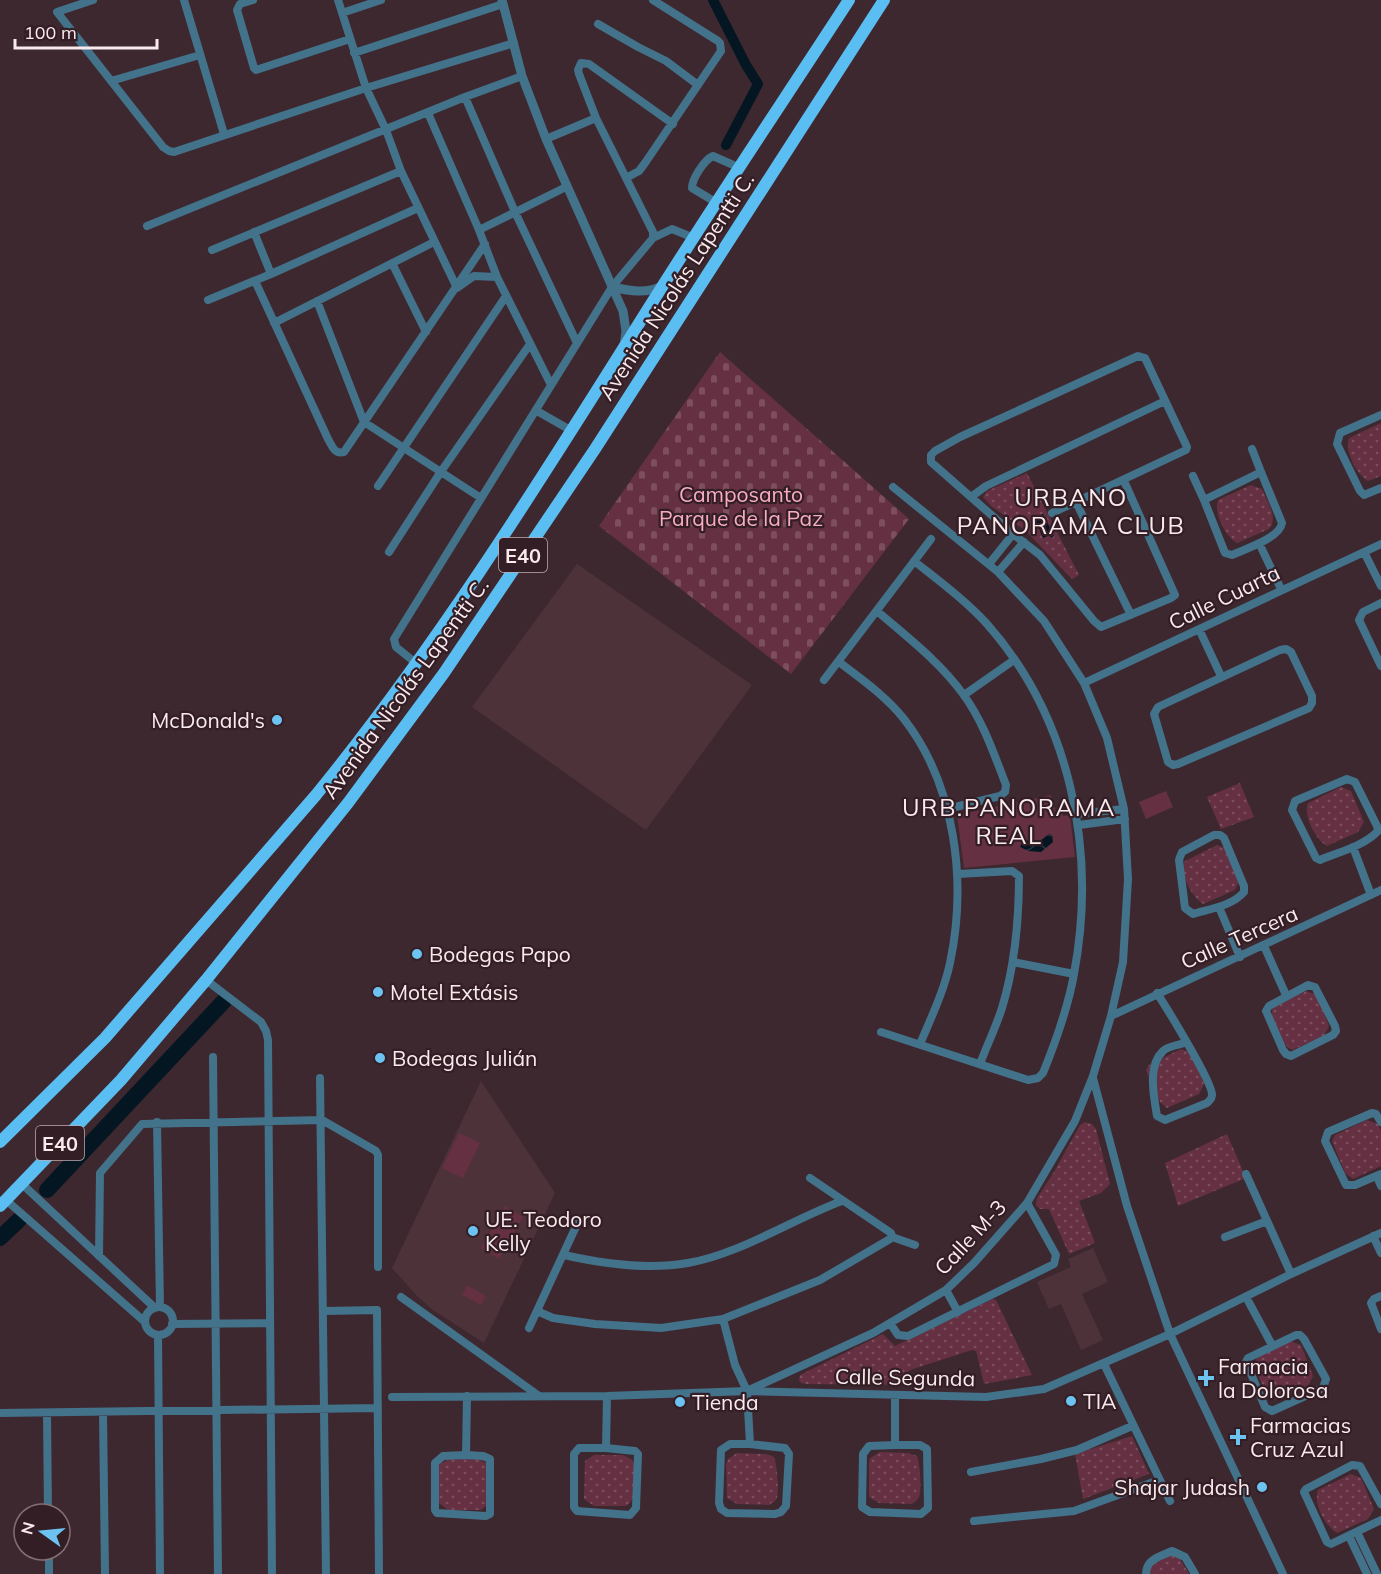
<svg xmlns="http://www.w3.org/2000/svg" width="1381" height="1574" font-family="Mulish,sans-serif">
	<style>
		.built { fill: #4e323a }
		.grass { fill: #653042 }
		.cemetery { fill: url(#cemetery-stones) }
		.park { fill: url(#park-dots) }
		.water { fill: url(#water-waves) }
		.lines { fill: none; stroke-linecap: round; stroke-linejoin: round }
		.canal { stroke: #031621; stroke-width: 10 }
		.river { stroke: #031621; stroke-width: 16 }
		.minor { stroke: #43728b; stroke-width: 8 }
		.tertiary { stroke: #43728b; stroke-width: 9 }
		.trunk { stroke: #5abef2; stroke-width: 12 }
		.poi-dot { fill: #6cc3f2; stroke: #331e25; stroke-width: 2 }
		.labels { text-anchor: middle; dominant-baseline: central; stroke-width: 4.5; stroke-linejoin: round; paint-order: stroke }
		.shield { fill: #331e25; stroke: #beadb1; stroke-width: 1.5 }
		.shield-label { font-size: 20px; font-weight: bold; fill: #f9eaed }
		.street-label { font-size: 21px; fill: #f9eaed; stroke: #331e25 }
		.park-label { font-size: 21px; fill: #f7acc2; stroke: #331e25 }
		.poi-label { font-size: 21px; fill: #f9eaed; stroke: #331e25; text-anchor: start }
		.quarter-label { font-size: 24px; letter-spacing: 1.5px; fill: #f9eaed; stroke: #331e25 }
	</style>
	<defs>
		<pattern id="cemetery-stones" width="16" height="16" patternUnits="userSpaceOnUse" patternTransform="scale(1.5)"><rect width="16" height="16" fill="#653042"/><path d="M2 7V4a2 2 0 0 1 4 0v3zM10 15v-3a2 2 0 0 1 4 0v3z" fill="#7c4e5e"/></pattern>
		<pattern id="park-dots" width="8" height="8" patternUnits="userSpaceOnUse" patternTransform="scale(1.5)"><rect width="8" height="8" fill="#653042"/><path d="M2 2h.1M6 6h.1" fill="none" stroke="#7c4e5e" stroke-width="1.8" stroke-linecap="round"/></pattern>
		<pattern id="water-waves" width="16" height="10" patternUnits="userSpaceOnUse" patternTransform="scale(1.5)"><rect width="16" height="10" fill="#031621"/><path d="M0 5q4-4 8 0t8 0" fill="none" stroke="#283842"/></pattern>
	</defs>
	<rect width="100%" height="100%" fill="#3e282f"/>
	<path class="built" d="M 577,564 L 752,685 L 646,830 L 472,707 Z
		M 481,1081 L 555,1193 L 484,1343 L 433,1310 L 417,1296 L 392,1268 Z
		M 1093,1248 L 1108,1282 L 1082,1294 L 1103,1340 L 1081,1350 L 1061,1304 L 1049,1309 L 1037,1282 L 1071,1267 L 1068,1259 Z"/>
	<path class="grass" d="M 1166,791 L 1173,807 L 1146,819 L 1139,802 Z
		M 1051,795 L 1056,814 L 1062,812 L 1063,816 L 1070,815 L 1075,857 L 964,868 L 957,815 Z
		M 459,1133 L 480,1143 L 463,1178 L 442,1168 Z
		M 505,1206 L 523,1217 L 499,1259 L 481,1248 Z
		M 467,1285 L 486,1296 L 481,1305 L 462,1295 Z"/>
	<path class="cemetery" d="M 720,352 L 909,519 L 791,674 L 599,526 Z"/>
	<path class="park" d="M 1381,423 L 1381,476 L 1368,481 C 1357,475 1344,451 1349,438 Z
		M 1027,473 L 1079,575 L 1072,579 L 1026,531 L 991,506 L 983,497 L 987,491 Z
		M 1251,485 L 1262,489 C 1267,501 1279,518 1269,529 L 1237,543 C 1226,537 1213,513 1218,500 Z
		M 1240,783 L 1254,817 L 1221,829 L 1207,797 Z
		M 1341,787 L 1351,791 L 1364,822 L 1358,832 L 1327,846 C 1315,839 1303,815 1308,803 Z
		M 1217,845 L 1228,849 L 1240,880 L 1235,890 L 1203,904 C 1192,897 1179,873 1185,861 Z
		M 1306,991 L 1317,995 L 1329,1026 L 1324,1036 L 1292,1050 C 1281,1044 1268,1019 1273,1007 Z
		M 1181,1049 L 1192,1053 L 1204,1084 L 1199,1094 L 1167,1108 L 1160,1102 L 1146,1070 L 1149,1065 Z
		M 1367,1120 L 1378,1124 L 1381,1131 L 1381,1166 L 1353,1179 L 1345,1173 L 1332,1141 L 1335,1135 Z
		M 1085,1122 L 1092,1124 L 1096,1129 L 1110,1184 L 1101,1193 L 1079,1201 L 1095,1243 L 1069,1254 L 1049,1209 L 1040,1209 L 1036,1205 L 1037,1198 L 1054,1172 L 1080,1125 Z
		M 1227,1134 L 1246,1178 L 1178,1206 L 1165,1163 Z
		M 993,1299 L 996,1300 L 1032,1375 L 984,1384 L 976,1351 L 972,1350 L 910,1370 L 908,1372 L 908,1384 L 904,1385 L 806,1384 L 801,1383 L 799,1380 L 800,1375 L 806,1372 L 883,1334 L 895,1346 Z
		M 1290,1341 L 1301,1345 L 1313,1376 L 1308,1386 L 1276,1400 C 1265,1394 1252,1369 1257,1357 Z
		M 1132,1436 L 1149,1474 L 1083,1499 L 1075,1454 Z
		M 880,1452 L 908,1453 L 917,1456 C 920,1463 922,1489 919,1497 C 917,1501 915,1501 912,1504 L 879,1503 L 869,1497 L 869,1463 L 870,1458 Z
		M 737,1453 L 766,1454 L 774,1457 C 777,1464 779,1490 777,1498 C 775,1502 773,1502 769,1505 L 737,1504 L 727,1498 L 726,1464 L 728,1459 Z
		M 594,1455 L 623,1455 L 631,1459 L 634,1464 C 634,1478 639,1499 626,1506 L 594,1506 L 584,1499 L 585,1461 Z
		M 449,1459 L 478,1459 L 486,1463 L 488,1468 L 487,1505 L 481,1510 L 448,1510 L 439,1503 L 438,1470 L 440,1464 Z
		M 1351,1474 L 1361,1478 L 1374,1509 L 1368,1519 L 1337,1533 C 1325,1526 1313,1503 1318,1490 Z
		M 1174,1554 L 1179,1557 L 1189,1574 L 1148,1574 L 1148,1566 Z"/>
	<path class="water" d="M 1043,514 L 1054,536 L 1051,538 L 1050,535 L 1043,538 L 1034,518 Z
		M 1049,834 L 1052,835 L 1053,842 L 1041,852 L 1028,851 L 1020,847 L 1024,839 L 1036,844 Z"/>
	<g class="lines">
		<path class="canal" d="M 713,0 L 746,65 L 758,84 L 726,145"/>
		<path class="river" d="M 47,1190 L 224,1001
			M 0,1238 L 19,1220"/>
		<path class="minor" d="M 93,0 L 57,12 L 163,147 L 169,151 L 174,152 L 366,88 L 514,43
			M 184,0 L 224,134
			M 253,0 L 240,4 L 237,10 L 254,68 L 256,70 L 350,39
			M 338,0 L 366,88 L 386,130 L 401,171 L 457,288 L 474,276 L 497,277
			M 342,13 L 381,0
			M 598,24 L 638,47 L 666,61 L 698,85
			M 354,53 L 503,4
			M 111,81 L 200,55
			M 465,97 L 515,212 L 577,343
			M 428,113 L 479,230 L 497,277 L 551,385
			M 546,139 L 596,118
			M 626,178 L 639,171 L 645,163 L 721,51 L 720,43 L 718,41 L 653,0
			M 717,203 L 692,188 C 692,179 704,160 713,156 L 740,168
			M 147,226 L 465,97 L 522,76
			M 479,230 L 566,187
			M 254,232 L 271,274
			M 653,238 L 672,229 L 694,238
			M 212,250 L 401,171
			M 392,263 L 426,332
			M 255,281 L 328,439 C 332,446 335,455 344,452 L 485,244
			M 208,300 L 271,274 L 418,208
			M 317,301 L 364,422 L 481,498
			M 274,323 L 434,242
			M 537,411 L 572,431
			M 1381,415 L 1340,433 L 1337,444 L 1360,491 L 1364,495 L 1381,488
			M 1252,449 L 1261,472
			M 1261,472 L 1282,523 C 1280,538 1245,549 1232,555 L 1225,553 L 1204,500 Z
			M 1193,476 L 1204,500
			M 378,486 L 506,296
			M 971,497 L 986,486 L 1165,401
			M 1076,502 L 1131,615
			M 1052,513 L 1186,450 L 1187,447 L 1145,358 L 1138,356 L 960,437 L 935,451 L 931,455 L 931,462 L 1013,534 L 1040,555 L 1094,621 L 1101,627 L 1171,598 L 1175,595 L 1124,481
			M 1259,543 L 1281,589
			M 389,552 L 440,473 L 530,344
			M 1364,552 L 1381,586
			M 989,564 L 1013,534
			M 998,572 L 1024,542
			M 1381,603 L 1363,612 L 1359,620 L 1381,666
			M 877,611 C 907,637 939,661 963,694 C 983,721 994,754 1006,785 L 1005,792 L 1000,796 L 947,809
			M 1199,629 L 1221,676
			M 1286,649 L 1291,652 L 1312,696 L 1312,703 L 1309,708 L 1178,764 L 1173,765 L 1168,762 L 1154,714 L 1158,707 L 1280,650 Z
			M 839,662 C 861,679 886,696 904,719 C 956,786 967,882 950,963 C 944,991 931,1018 920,1044
			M 417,664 L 396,647 L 394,639 L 612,287 L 653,238 L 653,232 L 596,118 L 579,74 L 578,70 L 581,63 L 589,64 L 673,124
			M 824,680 L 931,539
			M 1084,683 L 1381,544
			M 964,695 L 1014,660
			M 1347,779 L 1355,782 L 1377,826 L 1378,831 C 1364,846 1339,852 1320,860 L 1316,858 L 1292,810 L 1295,801 Z
			M 1077,814 L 1124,809
			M 1079,825 L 1125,819
			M 1214,835 L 1220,835 L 1224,838 L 1244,886 L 1244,892 C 1232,906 1210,909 1193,914 L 1185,908 L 1179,860 L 1180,857 L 1182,852 Z
			M 1353,847 L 1371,895
			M 958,874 L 1012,871 L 1019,876 C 1019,921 1015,965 1002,1008 C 996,1027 987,1045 980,1064
			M 1219,907 L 1240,957
			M 1264,946 L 1286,995
			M 1013,962 L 1074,974
			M 206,980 L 261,1022 L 266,1031 L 268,1040 L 272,1574
			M 1308,985 L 1315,987 L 1335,1026 L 1336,1031 L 1333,1035 L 1291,1056 L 1286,1054 L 1283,1050 L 1266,1011 L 1269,1006 Z
			M 1157,993 C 1166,1007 1213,1083 1212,1095 C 1212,1099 1210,1100 1207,1103 L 1165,1120 L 1157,1116 C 1154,1097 1147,1066 1163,1051 C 1168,1046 1178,1045 1185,1043
			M 1111,1016 L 1381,890
			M 881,1032 L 1028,1080 L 1038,1078 L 1043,1073 C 1056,1041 1068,1008 1074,974 C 1097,851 1071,719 987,624 C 965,600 939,581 914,561
			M 213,1057 L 218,1574
			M 320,1078 L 326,1574
			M 1093,1078 L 1127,1206 L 1170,1334 L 1283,1574
			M 157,1122 L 160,1307
			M 1381,1122 L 1376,1114 L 1372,1113 L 1328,1132 L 1325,1141 L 1346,1185 L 1355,1185 L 1381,1174
			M 1246,1174 L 1291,1274
			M 1377,1177 L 1381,1186
			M 810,1178 L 891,1233 L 892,1237 L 915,1245
			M 21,1183 L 155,1308
			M 6,1200 L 145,1322
			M 1373,1236 L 1381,1253
			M 1225,1237 L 1267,1221
			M 564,1255 C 604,1264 648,1270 688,1263 C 740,1254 793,1219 842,1201
			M 99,1256 L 100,1173 L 142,1124 L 322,1120 L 376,1151 L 378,1155 L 378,1267
			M 946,1290 L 958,1312
			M 1381,1296 L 1374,1299 L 1371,1303 L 1381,1329
			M 401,1297 L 539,1396
			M 1246,1297 L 1272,1345
			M145 1321a14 14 0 1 1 28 0a14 14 0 1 1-28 0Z
			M 324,1311 L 377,1310 L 379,1574
			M 537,1311 L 553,1318 L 595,1324 L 661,1328 L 723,1319 L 820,1280 L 890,1239 L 892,1237
			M 723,1319 L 735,1365 L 747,1391 L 750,1444
			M 890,1323 L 898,1335 L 908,1336 L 1054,1264 L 1056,1255 L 1027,1203
			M 172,1324 L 270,1323
			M 529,1328 L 579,1220
			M 158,1335 L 160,1574
			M 1296,1335 L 1300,1335 L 1304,1339 L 1326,1379 L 1323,1388 L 1272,1411 L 1265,1407 L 1246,1362 L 1248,1358 Z
			M 1104,1364 L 1170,1501
			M 747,1391 L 873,1333 L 946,1290 L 974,1263 L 1027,1203 L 1075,1121 L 1093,1076 L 1111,1016 L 1123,962 L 1128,879 L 1124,809 L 1107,738 L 1084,683 L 1044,621 L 998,572 L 893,487
			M 392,1397 L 607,1396 L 747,1391 L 986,1397 L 1044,1389 L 1170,1334 L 1291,1274 L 1381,1233
			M 103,1412 L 105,1574
			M 0,1413 L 378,1408
			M 47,1413 L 48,1514
			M 730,1444 L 750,1444 L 785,1448 L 789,1454 L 786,1506 L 781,1512 L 775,1514 L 727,1513 L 721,1509 L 719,1503 L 721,1450 Z
			M 895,1445 L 920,1445 L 927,1449 L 928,1508 L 921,1514 L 870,1512 L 862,1507 L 863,1454 L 869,1446 Z
			M 895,1445 L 895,1396
			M 579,1448 L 606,1448 L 635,1451 L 638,1454 L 636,1508 L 630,1515 L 577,1511 L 574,1507 L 574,1454 Z
			M 606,1448 L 607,1396
			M 466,1455 L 483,1456 L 490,1459 L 490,1514 L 486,1516 L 437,1513 L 435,1510 L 435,1463 L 443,1456 Z
			M 466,1455 L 467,1396
			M 971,1472 L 1041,1459 L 1077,1450 L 1132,1426
			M 1381,1504 L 1360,1466 L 1352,1465 L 1306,1489 L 1304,1492 L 1327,1542 L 1331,1544 L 1381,1520
			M 974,1521 L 1074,1511 L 1159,1480
			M 1357,1532 L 1377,1574
			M 1349,1536 L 1367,1574
			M 49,1550 L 49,1574
			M 1146,1574 C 1146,1559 1159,1557 1172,1551 L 1185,1557 L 1195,1574"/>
		<path class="tertiary" d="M 502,0 L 522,76 L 546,139 L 623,311 L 626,331 L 624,346
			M 612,287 C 630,291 646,294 662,286"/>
		<path class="trunk" d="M 0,1142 L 105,1038 L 316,795 C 443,639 548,468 655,298 C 718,198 784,100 849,0
			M 0,1206 L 121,1080 L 206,980 L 348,803 L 444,673 L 595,449 L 884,0"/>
	</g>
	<g class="poi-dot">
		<circle cx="277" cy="720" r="6"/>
		<circle cx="417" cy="954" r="6"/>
		<circle cx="378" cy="992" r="6"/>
		<circle cx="380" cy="1058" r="6"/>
		<circle cx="473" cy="1231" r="6"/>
		<path d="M1203 1369h6v6h6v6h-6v6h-6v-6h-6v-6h6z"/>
		<circle cx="1071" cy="1401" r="6"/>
		<circle cx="680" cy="1402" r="6"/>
		<path d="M1235 1428h6v6h6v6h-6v6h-6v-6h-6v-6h6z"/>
		<circle cx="1262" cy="1487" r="6"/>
	</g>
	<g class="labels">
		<g class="shield">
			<rect x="499" y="538" width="48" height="34" rx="4.5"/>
			<rect x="36" y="1126" width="48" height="34" rx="4.5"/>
		</g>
		<g class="shield-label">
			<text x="523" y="555">E40</text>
			<text x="60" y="1143">E40</text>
		</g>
		<g class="street-label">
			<text transform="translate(676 286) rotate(-57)">Avenida Nicolás Lapentti C.</text>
			<text transform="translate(1224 597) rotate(-26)">Calle Cuarta</text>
			<text transform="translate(405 688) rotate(-54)">Avenida Nicolás Lapentti C.</text>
			<text transform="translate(1239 937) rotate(-24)">Calle Tercera</text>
			<text transform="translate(970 1237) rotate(-47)">Calle M-3</text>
			<text transform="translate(905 1377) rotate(1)">Calle Segunda</text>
		</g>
		<g class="park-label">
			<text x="741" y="494">Camposanto<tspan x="741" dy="24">Parque de la Paz</tspan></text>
		</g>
		<g class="poi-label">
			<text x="265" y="720" text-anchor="end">McDonald's</text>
			<text x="429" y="954">Bodegas Papo</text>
			<text x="390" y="992">Motel Extásis</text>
			<text x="392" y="1058">Bodegas Julián</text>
			<text x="485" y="1219">UE. Teodoro<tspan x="485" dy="24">Kelly</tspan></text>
			<text x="1218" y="1366">Farmacia<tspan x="1218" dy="24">la Dolorosa</tspan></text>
			<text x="1083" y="1401">TIA</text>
			<text x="692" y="1402">Tienda</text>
			<text x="1250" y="1425">Farmacias<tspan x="1250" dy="24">Cruz Azul</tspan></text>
			<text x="1250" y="1487" text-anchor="end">Shajar Judash</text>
		</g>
		<g class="quarter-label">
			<text x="1071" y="497">URBANO<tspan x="1071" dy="28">PANORAMA CLUB</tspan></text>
			<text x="1009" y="807">URB.PANORAMA<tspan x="1009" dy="28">REAL</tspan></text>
		</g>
	</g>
	<g transform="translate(42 1532) rotate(285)"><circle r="28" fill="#331e25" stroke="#827075" stroke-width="1.5"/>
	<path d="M0-4.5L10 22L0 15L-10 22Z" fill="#6cc3f2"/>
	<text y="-9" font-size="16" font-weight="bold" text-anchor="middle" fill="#f9eaed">N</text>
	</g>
	<path d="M15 39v9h142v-9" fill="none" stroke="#f9eaed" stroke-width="3"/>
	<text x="24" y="39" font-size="18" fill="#f9eaed" stroke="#331e25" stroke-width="4.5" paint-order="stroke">100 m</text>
</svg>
